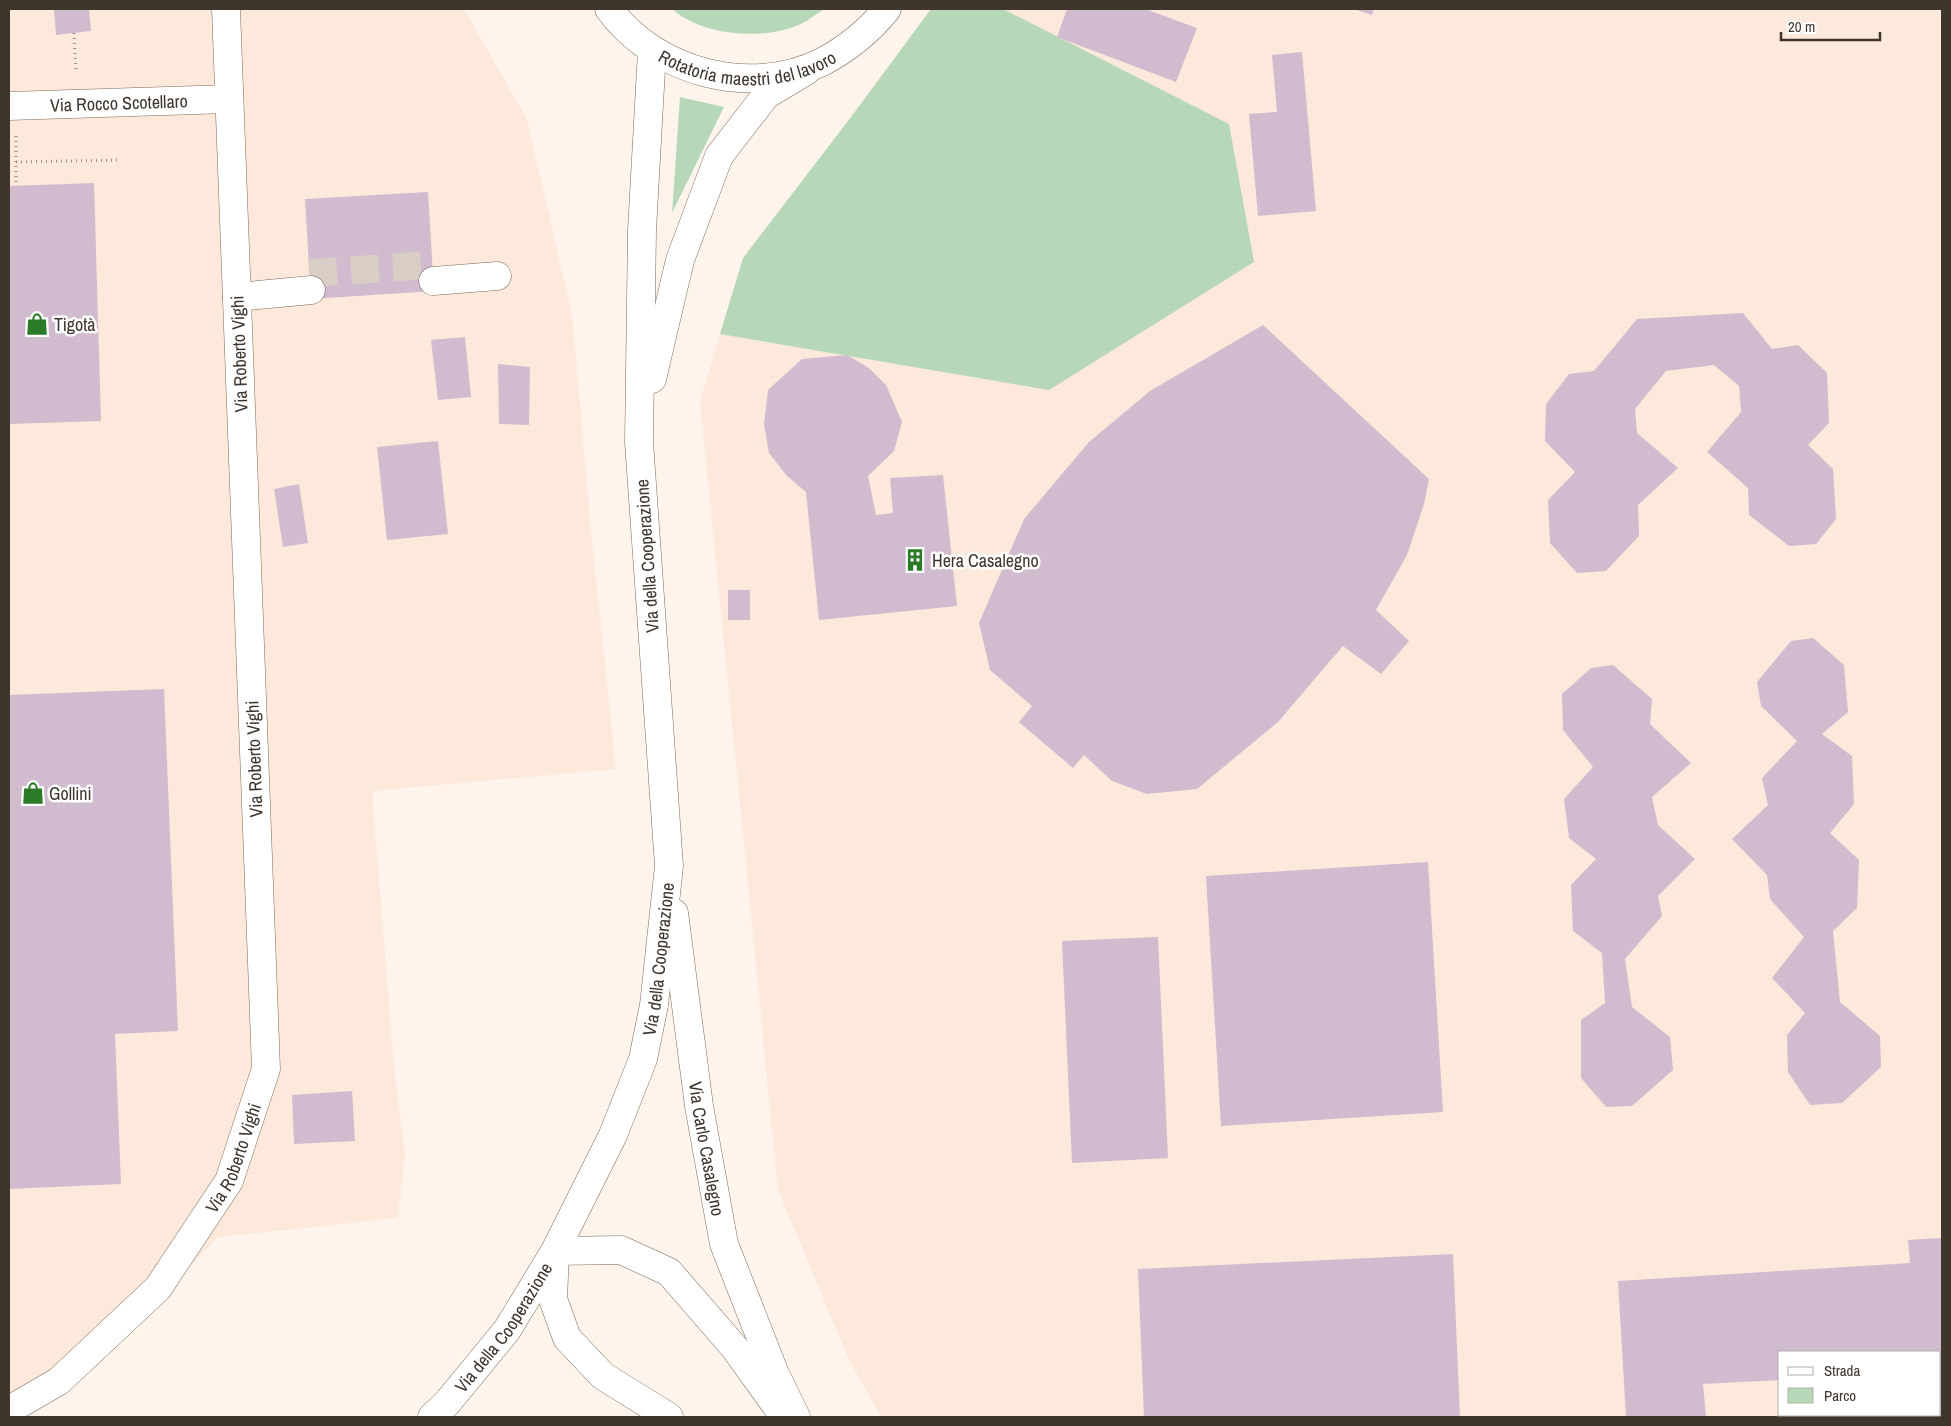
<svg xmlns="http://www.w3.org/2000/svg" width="1951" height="1426" font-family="'Archivo Narrow',sans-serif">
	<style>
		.built { fill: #fce9db; fill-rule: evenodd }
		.green { fill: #b6d8b8 }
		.building { fill: #d1bbcf }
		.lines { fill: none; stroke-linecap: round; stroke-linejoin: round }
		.minor-tunnel { stroke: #d8cec6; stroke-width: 28; stroke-dasharray: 28 14; stroke-linecap: butt }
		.minor-casing { stroke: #7d6857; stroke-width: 29 }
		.major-casing { stroke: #7d6857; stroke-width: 29 }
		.path { stroke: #999088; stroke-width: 3; stroke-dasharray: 1 4; stroke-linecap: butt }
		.minor { stroke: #fff; stroke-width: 28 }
		.major { stroke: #fff; stroke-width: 28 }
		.labels { text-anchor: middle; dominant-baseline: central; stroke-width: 5; stroke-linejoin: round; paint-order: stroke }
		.street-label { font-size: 18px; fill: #3e352d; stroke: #fff }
		.poi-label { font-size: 18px; fill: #3e352d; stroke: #fff; text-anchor: start }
	</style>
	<rect width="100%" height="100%" fill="#fef4ec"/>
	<path class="built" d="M 9,9 L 464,9 L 527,119 L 572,314 L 592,540 L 616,769 L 372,791 L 394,1066 L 405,1154 L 398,1218 L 218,1237 L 89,1371 L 9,1417 Z
		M 931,9 L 1942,9 L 1942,1417 L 881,1417 L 848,1358 L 778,1190 L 700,400 L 743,258 L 851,117 ZM 1780,1352 L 1940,1352 L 1940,1415 L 1780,1415 Z"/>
	<path class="green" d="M 672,9 L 671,9 L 824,9 C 816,14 809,20 801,24 C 764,41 702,36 672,9 Z
		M 931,9 L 1003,9 L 1229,124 L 1254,262 L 1049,390 L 720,334 L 743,258 L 851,117 Z
		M 680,97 L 724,107 L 672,213 Z"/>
	<path class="building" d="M 54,9 L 89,9 L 91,31 L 56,35 Z
		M 1067,9 L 1145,9 L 1197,28 L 1176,82 L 1057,37 Z
		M 1354,9 L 1374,9 L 1372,15 Z
		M 1302,52 L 1316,211 L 1258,216 L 1249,114 L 1277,112 L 1272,55 Z
		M 94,183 L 101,421 L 9,424 L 9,186 Z
		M 428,192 L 434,291 L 311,299 L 305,199 Z
		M 1743,313 L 1772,349 L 1798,345 L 1827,373 L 1829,423 L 1808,445 L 1833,469 L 1836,519 L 1816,544 L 1789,546 L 1749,515 L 1748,488 L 1707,452 L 1741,412 L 1739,386 L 1714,365 L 1666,371 L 1635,409 L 1637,433 L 1678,468 L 1638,505 L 1639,536 L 1606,571 L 1577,573 L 1550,543 L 1548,500 L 1575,472 L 1545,441 L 1546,404 L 1569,374 L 1594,371 L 1637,319 Z
		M 1263,325 L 1429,479 L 1424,504 L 1407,555 L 1376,610 L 1409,641 L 1381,674 L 1343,646 L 1278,722 L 1197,789 L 1147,794 L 1112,781 L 1084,755 L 1073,768 L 1019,722 L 1032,706 L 990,670 L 979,623 L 1024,519 L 1089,442 L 1150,391 Z
		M 465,337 L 471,397 L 438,400 L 431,340 Z
		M 847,355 L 869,368 L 886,385 L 902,422 L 894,451 L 868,476 L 876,515 L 893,513 L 890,478 L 943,475 L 957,606 L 819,620 L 806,492 L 787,476 L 769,453 L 764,424 L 768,390 L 802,359 Z
		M 498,364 L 530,367 L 529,425 L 499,424 Z
		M 438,441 L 448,534 L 387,540 L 377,447 Z
		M 299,484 L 308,543 L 283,547 L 274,489 Z
		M 728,590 L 750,590 L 750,620 L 728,620 Z
		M 1813,638 L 1844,665 L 1848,712 L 1822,734 L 1852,756 L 1854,804 L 1830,833 L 1859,860 L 1857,908 L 1833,931 L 1840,1002 L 1880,1036 L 1881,1067 L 1842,1103 L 1810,1105 L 1788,1072 L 1787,1035 L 1805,1013 L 1772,978 L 1804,937 L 1770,899 L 1767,875 L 1732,839 L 1768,805 L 1762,778 L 1797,741 L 1761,706 L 1757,682 L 1791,641 Z
		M 1613,665 L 1652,699 L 1650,724 L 1691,763 L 1652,797 L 1658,825 L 1695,859 L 1658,896 L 1662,916 L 1625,959 L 1632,1007 L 1670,1037 L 1673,1070 L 1632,1106 L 1606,1107 L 1581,1078 L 1581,1020 L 1605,1003 L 1602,953 L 1573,931 L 1571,885 L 1596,859 L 1569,838 L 1564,799 L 1593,767 L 1563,730 L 1562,694 L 1591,668 Z
		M 164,689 L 178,1031 L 115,1034 L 121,1184 L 9,1189 L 9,695 Z
		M 1428,862 L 1443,1112 L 1221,1126 L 1206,876 Z
		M 1158,937 L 1168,1158 L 1072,1163 L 1062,941 Z
		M 352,1091 L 355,1141 L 294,1144 L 292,1095 Z
		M 1942,1238 L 1942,1417 L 1925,1417 L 1925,1415 L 1940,1415 L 1940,1352 L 1780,1352 L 1780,1380 L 1703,1384 L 1706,1417 L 1626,1417 L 1618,1281 L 1910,1263 L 1908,1240 Z
		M 1453,1254 L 1460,1417 L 1144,1417 L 1138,1269 Z
		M 1883,1415 L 1902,1415 L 1903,1417 L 1883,1417 Z"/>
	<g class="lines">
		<path class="minor-tunnel" d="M 309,273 L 432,265"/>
		<defs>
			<g id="minor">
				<path id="s1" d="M 9,106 L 229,99"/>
				<path d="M 433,281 L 497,276"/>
				<path d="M 237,297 L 311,290"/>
				<path d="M 652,379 L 680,260 L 719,156 L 766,95 L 806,71"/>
				<path id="s2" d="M 674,913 L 699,1106 L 724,1244 L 775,1374 L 796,1417"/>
				<path d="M 555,1251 L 621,1250 L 669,1272 L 734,1347 L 778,1408"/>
				<path d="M 555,1253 L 553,1299 L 567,1338 L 603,1376 L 669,1417"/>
				<path id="s3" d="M 9,1410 L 59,1381 L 158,1288 L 229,1181 L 266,1069 L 226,9"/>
				<path id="s4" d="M 432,1417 L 447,1403 L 507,1330 L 555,1251 L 613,1135 L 643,1059 L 654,1005 L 669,866 L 639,442 L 642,230 L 652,51"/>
			</g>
			<g id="major">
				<path id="s5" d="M 609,9 C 655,72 750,98 822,62 C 847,49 869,31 887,9"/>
			</g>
		</defs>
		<use href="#minor" class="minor-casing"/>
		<use href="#major" class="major-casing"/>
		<path class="path" d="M 74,33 L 76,73
			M 16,136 L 16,186
			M 16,162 L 120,160"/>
		<use href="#minor" class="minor"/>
		<use href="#major" class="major"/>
	</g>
	<defs>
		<symbol id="shop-bare" viewBox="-9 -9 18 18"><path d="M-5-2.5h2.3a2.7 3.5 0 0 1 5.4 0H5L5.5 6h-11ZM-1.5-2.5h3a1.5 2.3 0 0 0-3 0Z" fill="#2b7b26" stroke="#fff" stroke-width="2.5" paint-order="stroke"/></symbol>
		<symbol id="building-bare" viewBox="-9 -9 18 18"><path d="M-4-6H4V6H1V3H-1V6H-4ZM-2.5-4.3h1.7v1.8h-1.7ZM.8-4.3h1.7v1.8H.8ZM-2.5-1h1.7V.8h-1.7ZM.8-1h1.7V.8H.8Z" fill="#2b7b26" stroke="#fff" stroke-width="2.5" paint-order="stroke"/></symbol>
	</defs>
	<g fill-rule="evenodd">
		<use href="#shop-bare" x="21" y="308" width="32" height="32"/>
		<use href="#building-bare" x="899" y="544" width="32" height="32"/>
		<use href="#shop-bare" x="17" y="777" width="32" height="32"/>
	</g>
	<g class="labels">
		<g class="street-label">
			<text stroke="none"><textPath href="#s5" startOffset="160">Rotatoria maestri del lavoro</textPath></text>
			<text stroke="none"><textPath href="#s1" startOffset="110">Via Rocco Scotellaro</textPath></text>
			<text transform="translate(239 354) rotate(-92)">Via Roberto Vighi</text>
			<text transform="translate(647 556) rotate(-94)">Via della Cooperazione</text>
			<text transform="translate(254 759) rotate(-92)">Via Roberto Vighi</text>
			<text stroke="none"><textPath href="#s4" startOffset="520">Via della Cooperazione</textPath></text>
			<text stroke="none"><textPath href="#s2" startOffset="238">Via Carlo Casalegno</textPath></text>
			<text stroke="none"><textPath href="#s3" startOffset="345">Via Roberto Vighi</textPath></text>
			<text stroke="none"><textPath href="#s4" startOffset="115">Via della Cooperazione</textPath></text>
		</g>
		<g class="poi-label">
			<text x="54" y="324">Tigotà</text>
			<text x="932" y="560">Hera Casalegno</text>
			<text x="49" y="793">Gollini</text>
		</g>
	</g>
	<rect width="1951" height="1426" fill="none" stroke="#3e352d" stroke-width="20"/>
	<rect x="1778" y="1351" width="162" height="65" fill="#ffffff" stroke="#b2aeab"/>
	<rect x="1788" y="1367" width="25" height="8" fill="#ffffff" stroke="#b2aeab"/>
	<text x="1824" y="1376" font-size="15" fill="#3e352d">Strada</text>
	<rect x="1788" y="1388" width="25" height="15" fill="#b6d8b8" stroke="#b2aeab"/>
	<text x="1824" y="1401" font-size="15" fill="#3e352d">Parco</text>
	<path d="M1781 32v8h99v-8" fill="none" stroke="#3e352d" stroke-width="2.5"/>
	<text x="1788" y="32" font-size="15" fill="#3e352d" stroke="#ffffff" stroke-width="4" paint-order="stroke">20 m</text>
</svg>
